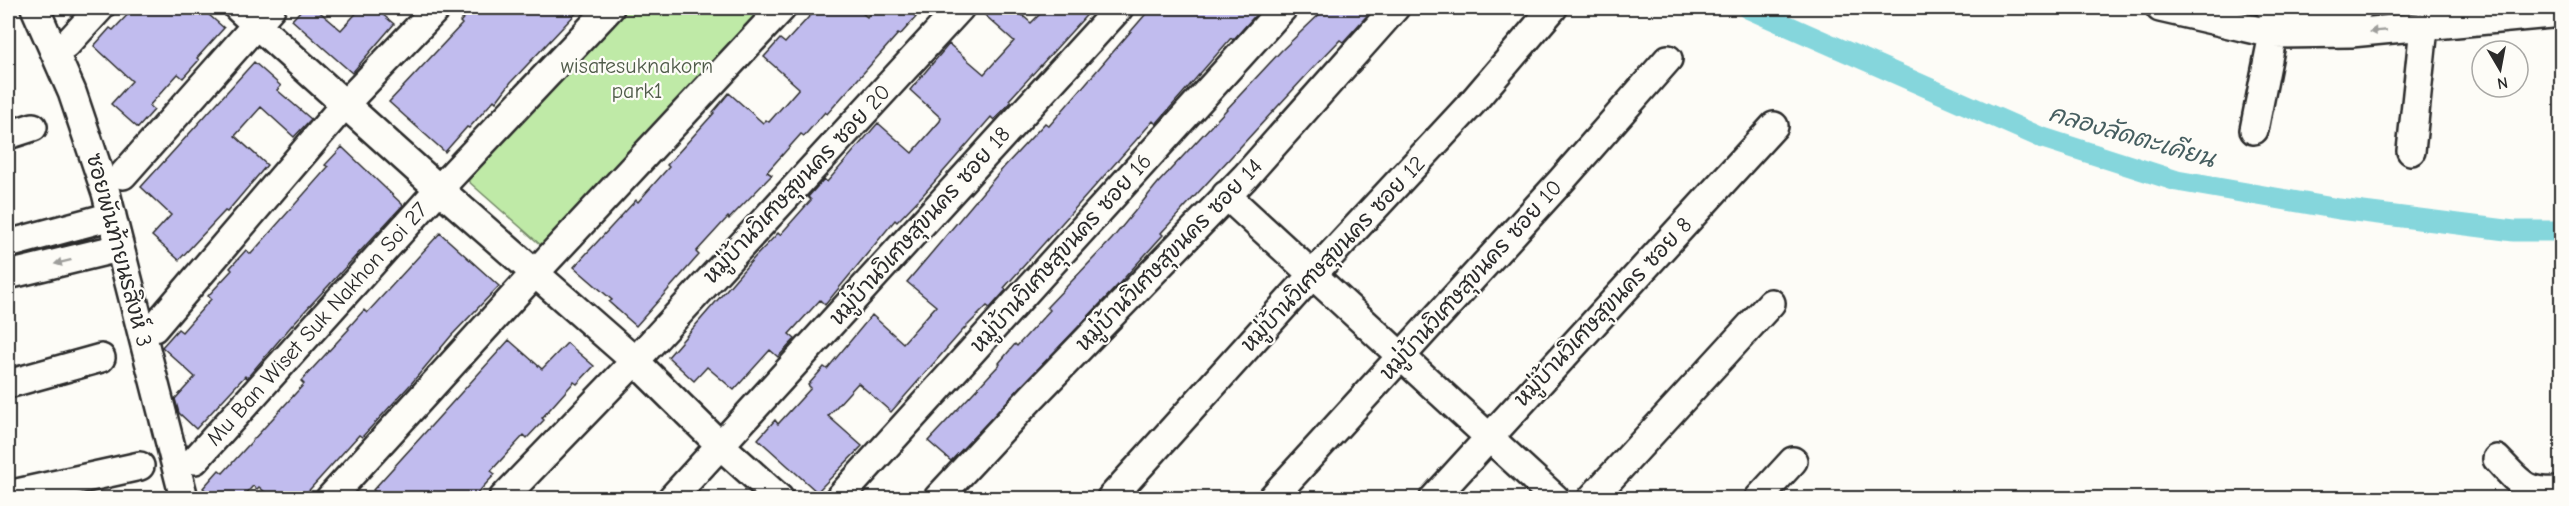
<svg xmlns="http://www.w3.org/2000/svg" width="2569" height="506" font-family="'Comic Neue','Playpen Sans Thai',sans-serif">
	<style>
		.green { fill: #bfeaa7; stroke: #758a69; stroke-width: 1.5 }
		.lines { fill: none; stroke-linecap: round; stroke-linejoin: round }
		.canal { stroke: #85d6dc; stroke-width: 21 }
		.building { fill: #c1bcee; stroke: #2b2b2b; stroke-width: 1.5 }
		.minor-casing { stroke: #2b2b2b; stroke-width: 32 }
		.minor { stroke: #fdfcf7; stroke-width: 27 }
		.oneway { fill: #9e9e9b }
		.labels { text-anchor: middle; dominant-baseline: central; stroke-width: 4.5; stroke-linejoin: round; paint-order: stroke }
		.park-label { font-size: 22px; fill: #505b4a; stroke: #fdfcf7 }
		.street-label { font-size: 22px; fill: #2b2b2b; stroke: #fdfcf7 }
		.water-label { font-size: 24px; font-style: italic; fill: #465e60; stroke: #fdfcf7 }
	</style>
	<rect width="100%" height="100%" fill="#fdfcf7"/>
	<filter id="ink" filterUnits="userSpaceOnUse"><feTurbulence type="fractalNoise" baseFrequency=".0167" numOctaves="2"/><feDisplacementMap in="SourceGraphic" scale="12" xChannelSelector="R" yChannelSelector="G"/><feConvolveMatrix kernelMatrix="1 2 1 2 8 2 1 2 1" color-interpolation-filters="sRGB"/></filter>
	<g filter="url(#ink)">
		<path class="green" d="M 625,8 L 779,8 L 552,255 L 468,181 Z"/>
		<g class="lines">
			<path class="canal" d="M 1747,8 L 2040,137 L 2177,181 L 2339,209 L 2514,231 L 2562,231"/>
		</g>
		<path class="building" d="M 134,8 L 201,8 L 224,28 L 197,58 L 199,60 L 183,78 L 178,74 L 149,106 L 154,110 L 138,128 L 111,104 L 132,81 L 94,46 L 110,28 L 113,30 Z
			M 303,8 L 315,8 L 341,30 L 361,8 L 375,8 L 394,24 L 352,73 L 292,20 Z
			M 473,8 L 581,8 L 511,82 L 496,102 L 494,100 L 469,128 L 467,127 L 445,152 L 389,102 L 462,24 L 460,22 Z
			M 817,8 L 856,8 L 867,17 L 876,8 L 905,8 L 916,17 L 900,35 L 898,34 L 827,114 L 825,112 L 804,136 L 801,134 L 767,172 L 772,175 L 729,219 L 728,217 L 696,252 L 699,255 L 636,326 L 609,302 L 612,300 L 574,267 L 636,200 L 638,202 L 669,167 L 667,165 L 714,113 L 713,112 L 729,93 L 763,123 L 766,120 L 769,122 L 799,88 L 764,57 L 780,39 L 785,43 Z
			M 977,8 L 1014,8 L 1031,23 L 1046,8 L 1093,8 L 1009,100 L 1011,102 L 994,120 L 991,117 L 922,196 L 897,222 L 895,220 L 825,305 L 820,300 L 789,334 L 795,339 L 778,357 L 770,350 L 734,390 L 707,367 L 694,381 L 668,357 L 754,258 L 778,233 L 780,235 L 811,200 L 808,197 L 824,179 L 827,182 L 878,123 L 912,153 L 940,121 L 941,118 L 910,90 L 949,44 L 984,74 L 1014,41 Z
			M 1151,8 L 1262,8 L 1233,40 L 1231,38 L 1156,124 L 1153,121 L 1004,288 L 1006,290 L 990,308 L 987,306 L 963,330 L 891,412 L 858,383 L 828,416 L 862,446 L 817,492 L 758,439 L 775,420 L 778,424 L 811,388 L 808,385 L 824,367 L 827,369 L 872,315 L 903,343 L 936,306 L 907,282 L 1004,167 L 1045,123 L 1049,126 Z
			M 1326,8 L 1374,8 L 1343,42 L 1340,40 L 1314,67 L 1161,233 L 1163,235 L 1117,286 L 951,461 L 928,441 L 1000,364 L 999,363 L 1015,344 L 1017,346 L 1050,310 L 1047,307 L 1112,239 L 1158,183 L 1281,51 Z
			M 254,62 L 281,86 L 277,90 L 311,119 L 294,137 L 261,107 L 235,136 L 267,165 L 227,212 L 225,211 L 179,260 L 152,236 L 171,215 L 141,187 Z
			M 342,147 L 403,205 L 293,324 L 247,378 L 245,376 L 196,429 L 179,413 L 175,399 L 195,377 L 162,347 L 178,329 L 182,332 L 211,299 L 208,296 L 232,270 L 230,268 L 246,250 L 251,254 L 328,167 L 325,165 Z
			M 440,233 L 499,286 L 451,336 L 410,385 L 362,437 L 359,435 L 302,498 L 272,498 L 259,487 L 257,489 L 253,486 L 242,498 L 215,498 L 203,488 L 219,470 L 223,473 L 304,384 L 301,381 L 349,329 L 348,328 L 364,310 L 367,313 Z
			M 509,340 L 542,369 L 567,343 L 594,366 L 577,384 L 574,382 L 542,418 L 544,420 L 527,438 L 524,435 L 491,471 L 495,474 L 473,498 L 427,498 L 420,492 L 414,498 L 383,498 L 373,490 Z"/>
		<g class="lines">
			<defs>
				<path id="minor" d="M 35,8 L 72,92 L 106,193 L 184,498
					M 238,8 L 439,189 L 635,361 L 720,445 L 779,498
					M 2160,8 L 2273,34 L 2351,33 L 2562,13
					M 2270,8 L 2359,8
					M 66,45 L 100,8
					M 2254,130 L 2273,34
					M 8,135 L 33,127
					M 2411,151 L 2424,27
					M 123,175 L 271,8
					M 1226,195 L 1555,498
					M 8,244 L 112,216
					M 8,275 L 119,248
					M 154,328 L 344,105 L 437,8
					M 8,384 L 101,358
					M 2497,459 C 2521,484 2524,493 2562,491
					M 195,460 L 439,189 L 610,8
					M 8,495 L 140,466
					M 330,498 L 535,273 L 782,8
					M 503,498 L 635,361 L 960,8
					M 672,498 L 1119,8
					M 839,498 L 1283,8
					M 938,498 L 1031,398 L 1245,177 L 1395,8
					M 1111,498 L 1313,274 L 1472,103 L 1553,8
					M 1272,498 L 1561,181 L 1668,59
					M 1434,498 L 1774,126
					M 1592,498 L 1771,303
					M 1759,498 L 1793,461"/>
			</defs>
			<use href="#minor" class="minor-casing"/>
			<use href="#minor" class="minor"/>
		</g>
		<defs><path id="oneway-solid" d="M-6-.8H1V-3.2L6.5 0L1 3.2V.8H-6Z" transform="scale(1.5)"/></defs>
		<g class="oneway">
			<use href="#oneway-solid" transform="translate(2378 31) rotate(175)"/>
			<use href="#oneway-solid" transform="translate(63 262) rotate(166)"/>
		</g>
	</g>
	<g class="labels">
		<g class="park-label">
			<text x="637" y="66">wisatesuknakorn<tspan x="637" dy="25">park1</tspan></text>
		</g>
		<g class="street-label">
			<text transform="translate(797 184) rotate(-47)">หมู่บ้านวิเศษสุขนคร ซอย 20</text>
			<text transform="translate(920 226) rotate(-48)">หมู่บ้านวิเศษสุขนคร ซอย 18</text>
			<text transform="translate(119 250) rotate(75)">ซอยพันท้ายนรสิงห์ 3</text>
			<text transform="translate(1061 253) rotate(-48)">หมู่บ้านวิเศษสุขนคร ซอย 16</text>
			<text transform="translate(1333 254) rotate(-47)">หมู่บ้านวิเศษสุขนคร ซอย 12</text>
			<text transform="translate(1169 255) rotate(-46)">หมู่บ้านวิเศษสุขนคร ซอย 14</text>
			<text transform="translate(1471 280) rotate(-48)">หมู่บ้านวิเศษสุขนคร ซอย 10</text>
			<text transform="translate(1603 312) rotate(-47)">หมู่บ้านวิเศษสุขนคร ซอย 8</text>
			<text transform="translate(317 324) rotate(-48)">Mu Ban Wiset Suk Nakhon Soi 27</text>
		</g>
		<g class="water-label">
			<text transform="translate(2132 136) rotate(16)">คลองลัดตะเคียน</text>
		</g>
	</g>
	<rect width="2569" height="506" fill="none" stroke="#fdfcf7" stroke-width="30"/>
	<rect x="15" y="15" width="2539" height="476" fill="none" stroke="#2b2b2b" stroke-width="2" filter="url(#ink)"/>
	<g transform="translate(2500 69) rotate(170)"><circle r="28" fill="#fdfcf7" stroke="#a9a8a5" stroke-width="1.5"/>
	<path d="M0-4.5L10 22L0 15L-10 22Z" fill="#2b2b2b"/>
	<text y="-9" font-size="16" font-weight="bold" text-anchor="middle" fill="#2b2b2b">N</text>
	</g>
</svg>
